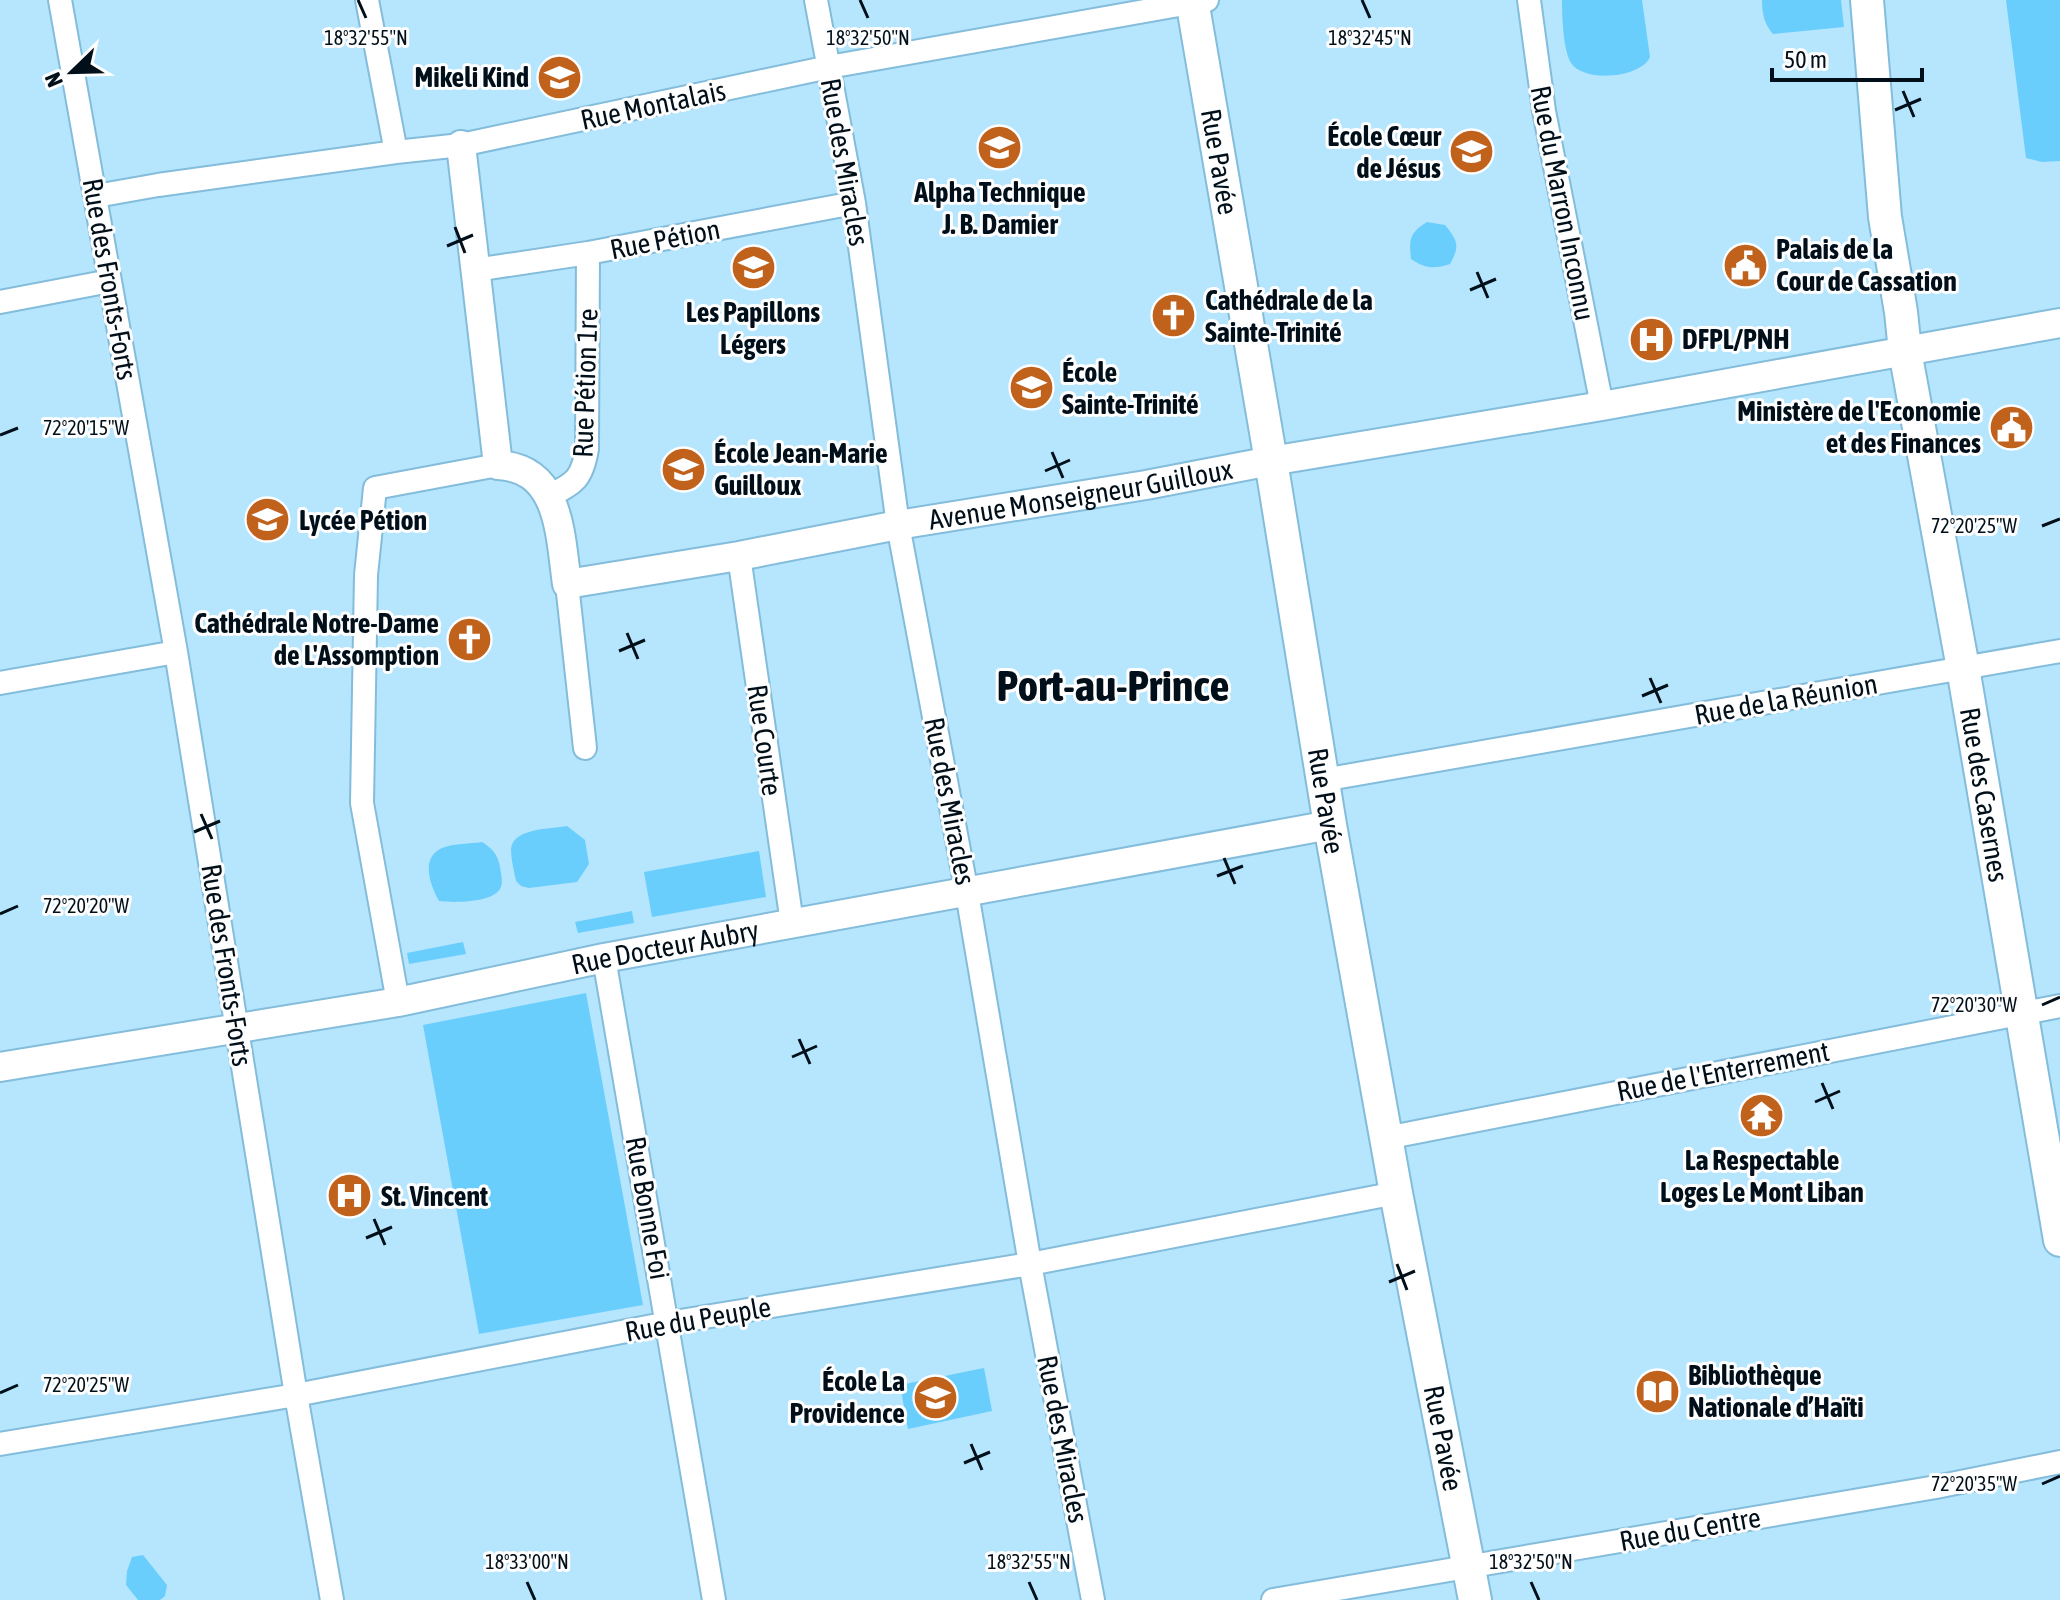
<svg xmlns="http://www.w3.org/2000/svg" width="2060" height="1600" font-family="'Asap Condensed',sans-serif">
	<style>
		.green { fill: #6acefd }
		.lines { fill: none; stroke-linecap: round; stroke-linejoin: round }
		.minor-casing { stroke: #83bddb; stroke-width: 26 }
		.tertiary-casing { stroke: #83bddb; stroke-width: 32 }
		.secondary-casing { stroke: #83bddb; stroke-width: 36 }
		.minor { stroke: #fff; stroke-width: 22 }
		.tertiary { stroke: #fff; stroke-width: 28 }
		.secondary { stroke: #fff; stroke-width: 32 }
		.ticks { fill: none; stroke: #000f19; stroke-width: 3 }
		.labels { text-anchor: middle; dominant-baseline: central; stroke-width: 6; stroke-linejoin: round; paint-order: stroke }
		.poi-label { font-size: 28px; font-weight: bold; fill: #000f19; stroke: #fefefe; text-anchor: start }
		.street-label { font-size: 28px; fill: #000f19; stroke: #fefefe }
		.town-label { font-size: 44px; font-weight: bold; fill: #000f19; stroke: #fefefe }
		.ticks-label { font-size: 20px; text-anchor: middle; fill: #000f19; stroke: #fefefe; stroke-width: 6; stroke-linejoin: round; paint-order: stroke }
	</style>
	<rect width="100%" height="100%" fill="#b6e5fe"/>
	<path class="green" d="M 1562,0 L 1642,0 L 1650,57 C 1641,78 1584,83 1571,63 C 1563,49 1562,16 1562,0 Z
		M 1762,0 L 1841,0 L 1844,27 L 1773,34 C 1764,24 1762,13 1762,0 Z
		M 2006,0 L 2060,0 L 2060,161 L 2042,162 L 2026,158 Z
		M 1427,222 L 1445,225 C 1458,241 1460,246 1450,264 C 1434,269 1426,269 1411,259 C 1409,240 1409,233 1427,222 Z
		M 567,826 L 585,840 L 589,864 L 577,882 L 529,888 L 521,886 L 516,881 C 514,871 511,859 511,849 C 513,828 550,829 567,826 Z
		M 482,842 C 493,849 498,855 500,867 C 501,874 503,881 501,887 C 495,903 453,903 439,901 C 430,885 420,858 442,848 C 454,843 470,844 482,842 Z
		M 759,851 L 766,897 L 652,917 L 644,872 Z
		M 632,911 L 634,923 L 578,933 L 575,922 Z
		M 463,942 L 466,954 L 409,964 L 407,953 Z
		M 586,993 L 643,1305 L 479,1334 L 423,1025 Z
		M 984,1368 L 992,1411 L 908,1429 L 900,1385 Z
		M 143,1555 L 167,1585 L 165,1596 L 160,1600 L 138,1600 L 126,1585 L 127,1571 L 132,1557 Z"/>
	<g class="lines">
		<defs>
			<path id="minor" d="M 60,0 L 176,652 L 296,1395 L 332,1600
				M 367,0 L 396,152
				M 816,0 L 854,203 L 898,525 L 967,893 L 1030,1264 L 1093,1600
				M 1529,0 L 1544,111 L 1602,406
				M 96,196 L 158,185 L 396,152 L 461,145 L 829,67 L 1207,0
				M 475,270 L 588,253 L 854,203
				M 0,302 L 110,281
				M 549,496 C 575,483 582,479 587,449 L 588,253
				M 739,556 L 792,923
				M 567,584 L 585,748
				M 0,683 L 176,652
				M 1323,780 L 2060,651
				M 604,958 L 714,1600
				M 398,1002 L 362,803 L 366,575 L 375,488 L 498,465
				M 1386,1138 L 2060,1006
				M 0,1444 L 296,1395 L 668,1323 L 1030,1264 L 1396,1193
				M 1273,1600 L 1936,1487 L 2060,1462"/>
			<g id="tertiary">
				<path id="s1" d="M 461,145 L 498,465 C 561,468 560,536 567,584 L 739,556 L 898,525 L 1146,485 L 1271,461 L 1602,406 L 2060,323"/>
				<path id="s2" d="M 0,1067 L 398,1002 L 604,958 L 1330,825"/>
			</g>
			<g id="secondary">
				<path id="s3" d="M 1192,0 L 1271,461 L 1330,825 L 1396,1193 L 1475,1600"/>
				<path id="s4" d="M 1867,0 L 1885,217 L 1901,312 L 1905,351 L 1963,668 L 2060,1240"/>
			</g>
		</defs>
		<use href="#minor" class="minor-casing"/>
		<use href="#tertiary" class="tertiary-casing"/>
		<use href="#secondary" class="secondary-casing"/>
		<use href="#minor" class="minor"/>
		<use href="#tertiary" class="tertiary"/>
		<use href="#secondary" class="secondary"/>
	</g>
	<path class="ticks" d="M 358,0 L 366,18M 860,0 L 868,18M 1362,0 L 1370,18M 1903,91 L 1914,117M 1895,110 L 1921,99M 455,227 L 465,253M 447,246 L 473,235M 1477,272 L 1488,298M 1470,290 L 1496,279M 0,435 L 18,428M 1052,452 L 1063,478M 1045,471 L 1070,460M 2042,526 L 2060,519M 627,633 L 638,659M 619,651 L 645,640M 1650,678 L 1661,703M 1642,696 L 1668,685M 201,814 L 212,839M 194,832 L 220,821M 1224,858 L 1235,884M 1217,876 L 1243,866M 0,914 L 18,906M 2042,1005 L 2060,997M 799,1039 L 810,1064M 792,1057 L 817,1046M 1822,1083 L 1833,1109M 1815,1102 L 1840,1091M 374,1219 L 385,1245M 366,1238 L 392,1227M 1397,1264 L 1407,1290M 1389,1282 L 1415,1271M 0,1393 L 18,1385M 971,1444 L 982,1470M 964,1463 L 990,1452M 2042,1484 L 2060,1476M 527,1582 L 535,1600M 1029,1582 L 1037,1600M 1531,1582 L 1539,1600"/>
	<defs>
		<symbol id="school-disc" viewBox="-11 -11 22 22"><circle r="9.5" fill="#c1621c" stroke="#fefefe"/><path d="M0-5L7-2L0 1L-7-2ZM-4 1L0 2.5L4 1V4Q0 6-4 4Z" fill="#fff"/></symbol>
		<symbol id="civic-disc" viewBox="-11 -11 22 22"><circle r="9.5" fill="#c1621c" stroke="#fefefe"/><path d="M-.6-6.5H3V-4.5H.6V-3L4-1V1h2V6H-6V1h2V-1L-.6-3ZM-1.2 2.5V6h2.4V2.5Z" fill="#fff"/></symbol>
		<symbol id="church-disc" viewBox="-11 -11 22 22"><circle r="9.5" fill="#c1621c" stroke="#fefefe"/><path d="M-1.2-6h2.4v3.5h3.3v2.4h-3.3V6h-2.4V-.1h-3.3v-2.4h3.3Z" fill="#fff"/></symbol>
		<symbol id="hospital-disc" viewBox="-11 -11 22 22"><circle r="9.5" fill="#c1621c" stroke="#fefefe"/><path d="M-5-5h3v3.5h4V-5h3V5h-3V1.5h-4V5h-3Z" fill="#fff"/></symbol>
		<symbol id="temple-disc" viewBox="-11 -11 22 22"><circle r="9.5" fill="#c1621c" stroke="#fefefe"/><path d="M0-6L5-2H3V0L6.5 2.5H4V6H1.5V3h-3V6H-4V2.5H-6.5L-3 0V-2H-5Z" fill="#fff"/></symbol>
		<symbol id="library-disc" viewBox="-11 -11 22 22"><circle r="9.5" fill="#c1621c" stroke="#fefefe"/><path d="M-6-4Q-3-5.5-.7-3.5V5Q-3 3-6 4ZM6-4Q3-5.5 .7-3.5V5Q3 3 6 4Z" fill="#fff"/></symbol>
	</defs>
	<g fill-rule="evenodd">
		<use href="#school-disc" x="534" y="52" width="51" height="51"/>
		<use href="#school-disc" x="974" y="122" width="51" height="51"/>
		<use href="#school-disc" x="1446" y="126" width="51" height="51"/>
		<use href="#civic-disc" x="1720" y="240" width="51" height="51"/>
		<use href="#school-disc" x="728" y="242" width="51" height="51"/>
		<use href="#church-disc" x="1148" y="290" width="51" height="51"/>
		<use href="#hospital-disc" x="1626" y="314" width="51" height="51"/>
		<use href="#school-disc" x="1006" y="362" width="51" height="51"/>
		<use href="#civic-disc" x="1986" y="402" width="51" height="51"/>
		<use href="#school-disc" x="658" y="444" width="51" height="51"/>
		<use href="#school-disc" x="242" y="494" width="51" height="51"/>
		<use href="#church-disc" x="444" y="614" width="51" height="51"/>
		<use href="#temple-disc" x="1736" y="1090" width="51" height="51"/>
		<use href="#hospital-disc" x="324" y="1170" width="51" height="51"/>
		<use href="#library-disc" x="1632" y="1366" width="51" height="51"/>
		<use href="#school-disc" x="910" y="1372" width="51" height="51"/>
	</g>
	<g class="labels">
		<g class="poi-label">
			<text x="529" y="77" text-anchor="end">Mikeli Kind</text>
			<text x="1441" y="136" text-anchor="end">École Cœur<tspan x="1441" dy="32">de Jésus</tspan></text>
			<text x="1000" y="192" text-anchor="middle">Alpha Technique<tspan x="1000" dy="32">J. B. Damier</tspan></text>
			<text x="1776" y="249">Palais de la<tspan x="1776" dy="32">Cour de Cassation</tspan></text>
			<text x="1205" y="300">Cathédrale de la<tspan x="1205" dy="32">Sainte-Trinité</tspan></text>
			<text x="753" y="312" text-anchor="middle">Les Papillons<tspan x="753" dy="32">Légers</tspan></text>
			<text x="1682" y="339">DFPL/PNH</text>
			<text x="1062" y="372">École<tspan x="1062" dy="32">Sainte-Trinité</tspan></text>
			<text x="1981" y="411" text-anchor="end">Ministère de l'Economie<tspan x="1981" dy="32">et des Finances</tspan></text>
			<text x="714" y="453">École Jean-Marie<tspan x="714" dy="32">Guilloux</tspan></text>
			<text x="299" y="520">Lycée Pétion</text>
			<text x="439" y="623" text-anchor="end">Cathédrale Notre-Dame<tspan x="439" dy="32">de L'Assomption</tspan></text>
			<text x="1762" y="1160" text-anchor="middle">La Respectable<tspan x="1762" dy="32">Loges Le Mont Liban</tspan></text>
			<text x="381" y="1196">St. Vincent</text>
			<text x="1688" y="1375">Bibliothèque<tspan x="1688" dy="32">Nationale d’Haïti</tspan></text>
			<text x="905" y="1381" text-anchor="end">École La<tspan x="905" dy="32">Providence</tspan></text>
		</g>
		<g class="street-label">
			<text transform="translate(653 105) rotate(-12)">Rue Montalais</text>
			<text transform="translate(845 162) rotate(80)">Rue des Miracles</text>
			<text stroke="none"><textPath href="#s3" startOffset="164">Rue Pavée</textPath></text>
			<text transform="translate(1563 203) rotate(79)">Rue du Marron Inconnu</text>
			<text transform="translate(665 239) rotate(-11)">Rue Pétion</text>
			<text transform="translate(110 279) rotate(80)">Rue des Fronts-Forts</text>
			<text transform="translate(585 383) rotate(-88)">Rue Pétion 1re</text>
			<text stroke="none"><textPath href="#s1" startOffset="996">Avenue Monseigneur Guilloux</textPath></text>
			<text transform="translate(1786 699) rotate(-10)">Rue de la Réunion</text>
			<text transform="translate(765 740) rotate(82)">Rue Courte</text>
			<text stroke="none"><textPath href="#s4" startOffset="804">Rue des Casernes</textPath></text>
			<text transform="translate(950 801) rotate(79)">Rue des Miracles</text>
			<text stroke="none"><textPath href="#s3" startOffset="812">Rue Pavée</textPath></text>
			<text stroke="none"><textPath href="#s2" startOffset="676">Rue Docteur Aubry</textPath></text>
			<text transform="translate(227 965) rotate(81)">Rue des Fronts-Forts</text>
			<text transform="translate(1723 1071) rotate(-11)">Rue de l'Enterrement</text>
			<text transform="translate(648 1208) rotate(80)">Rue Bonne Foi</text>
			<text transform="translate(698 1319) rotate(-10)">Rue du Peuple</text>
			<text stroke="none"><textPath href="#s3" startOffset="1460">Rue Pavée</textPath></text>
			<text transform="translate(1063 1439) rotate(79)">Rue des Miracles</text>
			<text transform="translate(1690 1529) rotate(-10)">Rue du Centre</text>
		</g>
		<g class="town-label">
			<text x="1113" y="685">Port-au-Prince</text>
		</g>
	</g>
	<g class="ticks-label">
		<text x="366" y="45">18°32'55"N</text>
		<text x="868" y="45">18°32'50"N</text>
		<text x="1370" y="45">18°32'45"N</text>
		<text x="86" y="435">72°20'15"W</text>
		<text x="1974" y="533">72°20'25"W</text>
		<text x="86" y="913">72°20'20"W</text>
		<text x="1974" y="1012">72°20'30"W</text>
		<text x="86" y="1392">72°20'25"W</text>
		<text x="1974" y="1491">72°20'35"W</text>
		<text x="527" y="1569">18°33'00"N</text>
		<text x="1029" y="1569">18°32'55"N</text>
		<text x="1531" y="1569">18°32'50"N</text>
	</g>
	<g transform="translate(72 72) rotate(247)" stroke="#fefefe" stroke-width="6" paint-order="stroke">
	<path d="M0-6L14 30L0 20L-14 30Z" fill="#000f19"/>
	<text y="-12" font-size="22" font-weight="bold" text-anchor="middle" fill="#000f19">N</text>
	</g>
	<path d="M1772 68v12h150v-12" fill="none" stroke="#000f19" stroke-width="4"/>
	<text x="1784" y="68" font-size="24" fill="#000f19" stroke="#fefefe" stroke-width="6" paint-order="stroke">50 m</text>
</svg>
